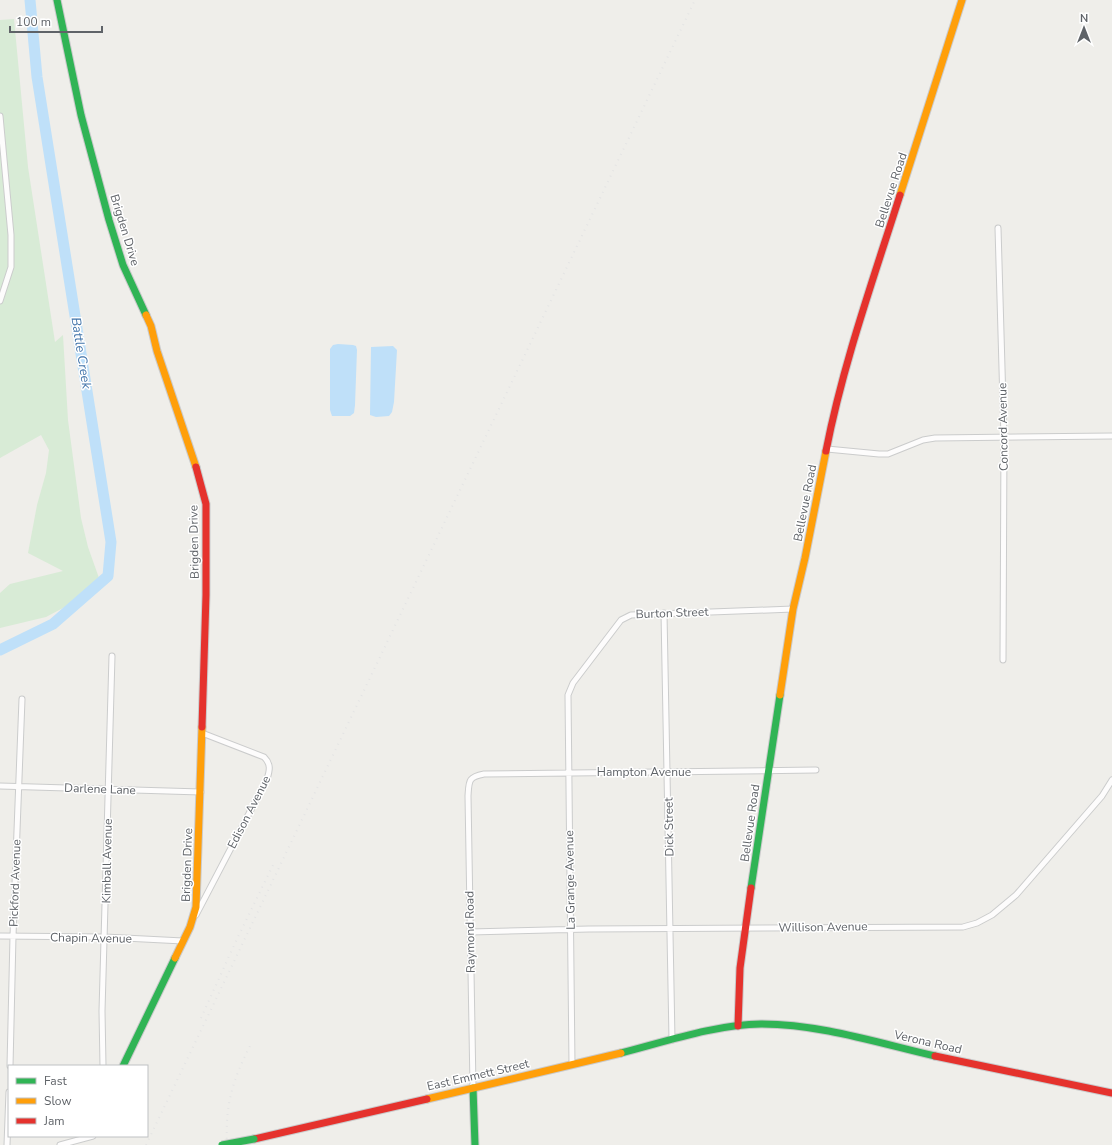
<svg xmlns="http://www.w3.org/2000/svg" width="1112" height="1145" font-family="'Nunito Sans',sans-serif">
	<style>
		.green { fill: #d8ebd6 }
		.water { fill: #bfe0f9 }
		.lines { fill: none; stroke-linecap: round; stroke-linejoin: round }
		.river { stroke: #bfe0f9; stroke-width: 11 }
		.street-casing { stroke: #cbcccc; stroke-width: 7 }
		.fast-casing { stroke: #cacacb; stroke-width: 9 }
		.slow-casing { stroke: #cacacb; stroke-width: 9 }
		.jam-casing { stroke: #cacacb; stroke-width: 9 }
		.street { stroke: #fdfcfc; stroke-width: 5 }
		.fast { stroke: #30b455; stroke-width: 7 }
		.slow { stroke: #ff9f0a; stroke-width: 7 }
		.jam { stroke: #e5322d; stroke-width: 7 }
		.rail { stroke: #e4e4e4; stroke-width: 2; stroke-dasharray: 1 5; stroke-linecap: butt }
		.fast-bridge-casing { stroke: #cacacb; stroke-width: 9; stroke-linecap: butt }
		.fast-bridge { stroke: #30b455; stroke-width: 7 }
		.labels { text-anchor: middle; dominant-baseline: central; stroke-width: 3; stroke-linejoin: round; paint-order: stroke }
		.street-label { font-size: 12px; fill: #5f6368; stroke: #fff }
		.water-label { font-size: 13px; font-style: italic; fill: #4174aa; stroke: #fff }
	</style>
	<rect width="100%" height="100%" fill="#efeeea"/>
	<path class="green" d="M 14,19 L 28,167 L 55,342 L 63,335 L 68,420 L 81,518 L 88,547 L 99,578 L 78,600 L 46,617 L 0,628 L 0,593 L 10,584 L 63,571 L 28,553 L 37,505 L 46,473 L 49,450 L 41,435 L 0,458 L 0,20 Z"/>
	<path class="water" d="M 338,344 L 353,345 L 356,346 L 357,350 L 355,405 L 354,413 L 350,416 L 332,416 L 330,410 L 330,349 L 333,345 Z
		M 393,346 L 397,350 L 394,402 L 392,412 L 389,416 L 376,417 L 370,415 L 370,413 L 371,347 Z"/>
	<g class="lines">
		<path class="river" d="M 0,650 L 53,624 L 108,576 L 111,542 L 37,77 L 30,0"/>
		<defs>
			<path id="street" d="M 0,116 L 11,235 L 11,267 L 0,301
				M 998,228 L 1004,438 L 1003,660
				M 827,449 L 879,454 L 888,454 L 923,440 L 935,438 L 1112,436
				M 664,613 L 672,1040
				M 0,786 L 201,792
				M 196,915 L 267,779 C 270,770 271,764 264,757 L 202,733
				M 470,932 L 589,929 L 963,927 L 977,923 L 992,915 L 1016,895 L 1102,796 L 1112,780
				M 0,936 L 105,937 L 183,941
				M 572,1065 L 568,695 L 573,683 L 621,620 L 631,615 L 793,609
				M 10,1066 L 13,936 L 22,699
				M 103,1066 L 102,1011 L 112,656
				M 473,1088 L 468,796 C 469,781 468,777 484,774 L 816,770
				M 7,1145 L 9,1092
				M 60,1145 L 93,1136"/>
			<path id="fast" d="M 57,0 L 81,115 L 109,220 L 123,265 L 146,315
				M 751,888 L 780,695
				M 621,1053 C 664,1042 718,1024 761,1024 C 820,1024 878,1043 935,1056
				M 123,1066 L 175,958
				M 473,1088 L 475,1145"/>
			<path id="slow" d="M 900,195 L 962,0
				M 146,315 L 151,326 L 157,351 L 196,467
				M 780,695 L 793,609 L 805,558 L 826,451
				M 175,958 L 190,927 L 196,907 L 202,727
				M 427,1099 L 621,1053"/>
			<path id="jam" d="M 826,451 C 843,364 873,280 900,195
				M 196,467 L 206,504 L 206,595 L 202,727
				M 738,1026 L 740,968 L 751,888
				M 935,1056 L 1112,1093
				M 254,1139 L 427,1099"/>
		</defs>
		<use href="#street" class="street-casing"/>
		<use href="#fast" class="fast-casing"/>
		<use href="#slow" class="slow-casing"/>
		<use href="#jam" class="jam-casing"/>
		<use href="#street" class="street"/>
		<use href="#fast" class="fast"/>
		<use href="#slow" class="slow"/>
		<use href="#jam" class="jam"/>
		<path class="rail" d="M 201,1018 L 236,941 L 274,863
			M 146,1145 L 695,0
			M 227,1145 C 225,1103 233,1079 252,1042"/>
		<defs>
			<path id="fast-bridge" d="M 222,1145 L 254,1139"/>
		</defs>
		<use href="#fast-bridge" class="fast-bridge-casing"/>
		<use href="#fast-bridge" class="fast-bridge"/>
	</g>
	<g class="labels">
		<g class="street-label">
			<text transform="translate(891 190) rotate(-72)">Bellevue Road</text>
			<text transform="translate(125 230) rotate(73)">Brigden Drive</text>
			<text transform="translate(1003 427) rotate(-91)">Concord Avenue</text>
			<text transform="translate(805 503) rotate(-79)">Bellevue Road</text>
			<text transform="translate(194 542) rotate(-91)">Brigden Drive</text>
			<text transform="translate(672 613) rotate(-2)">Burton Street</text>
			<text x="644" y="772">Hampton Avenue</text>
			<text transform="translate(100 789) rotate(2)">Darlene Lane</text>
			<text transform="translate(249 812) rotate(-63)">Edison Avenue</text>
			<text transform="translate(750 823) rotate(-82)">Bellevue Road</text>
			<text transform="translate(669 827) rotate(-91)">Dick Street</text>
			<text transform="translate(107 861) rotate(-89)">Kimball Avenue</text>
			<text transform="translate(187 865) rotate(-88)">Brigden Drive</text>
			<text transform="translate(570 880) rotate(-91)">La Grange Avenue</text>
			<text transform="translate(15 883) rotate(-88)">Pickford Avenue</text>
			<text transform="translate(823 927) rotate(-1)">Willison Avenue</text>
			<text transform="translate(470 932) rotate(-91)">Raymond Road</text>
			<text transform="translate(91 938) rotate(1)">Chapin Avenue</text>
			<text transform="translate(928 1042) rotate(13)">Verona Road</text>
			<text transform="translate(478 1075) rotate(-13)">East Emmett Street</text>
		</g>
		<g class="water-label">
			<text transform="translate(81 353) rotate(81)">Battle Creek</text>
		</g>
	</g>
	<rect x="8" y="1065" width="140" height="72" fill="#ffffff" stroke="#bfc1c3"/>
	<rect x="16" y="1078" width="20" height="6" fill="#30b455" stroke="#bfc1c3"/>
	<text x="44" y="1085" font-size="12" fill="#5f6368">Fast</text>
	<rect x="16" y="1098" width="20" height="6" fill="#ff9f0a" stroke="#bfc1c3"/>
	<text x="44" y="1105" font-size="12" fill="#5f6368">Slow</text>
	<rect x="16" y="1118" width="20" height="6" fill="#e5322d" stroke="#bfc1c3"/>
	<text x="44" y="1125" font-size="12" fill="#5f6368">Jam</text>
	<g transform="translate(1084 28)" stroke="#ffffff" stroke-width="3" paint-order="stroke">
	<path d="M0-3L7 15L0 10L-7 15Z" fill="#5f6368"/>
	<text y="-6" font-size="11" font-weight="bold" text-anchor="middle" fill="#5f6368">N</text>
	</g>
	<path d="M10 26v6h92v-6" fill="none" stroke="#5f6368" stroke-width="2"/>
	<text x="16" y="26" font-size="12" fill="#5f6368" stroke="#ffffff" stroke-width="3" paint-order="stroke">100 m</text>
</svg>
